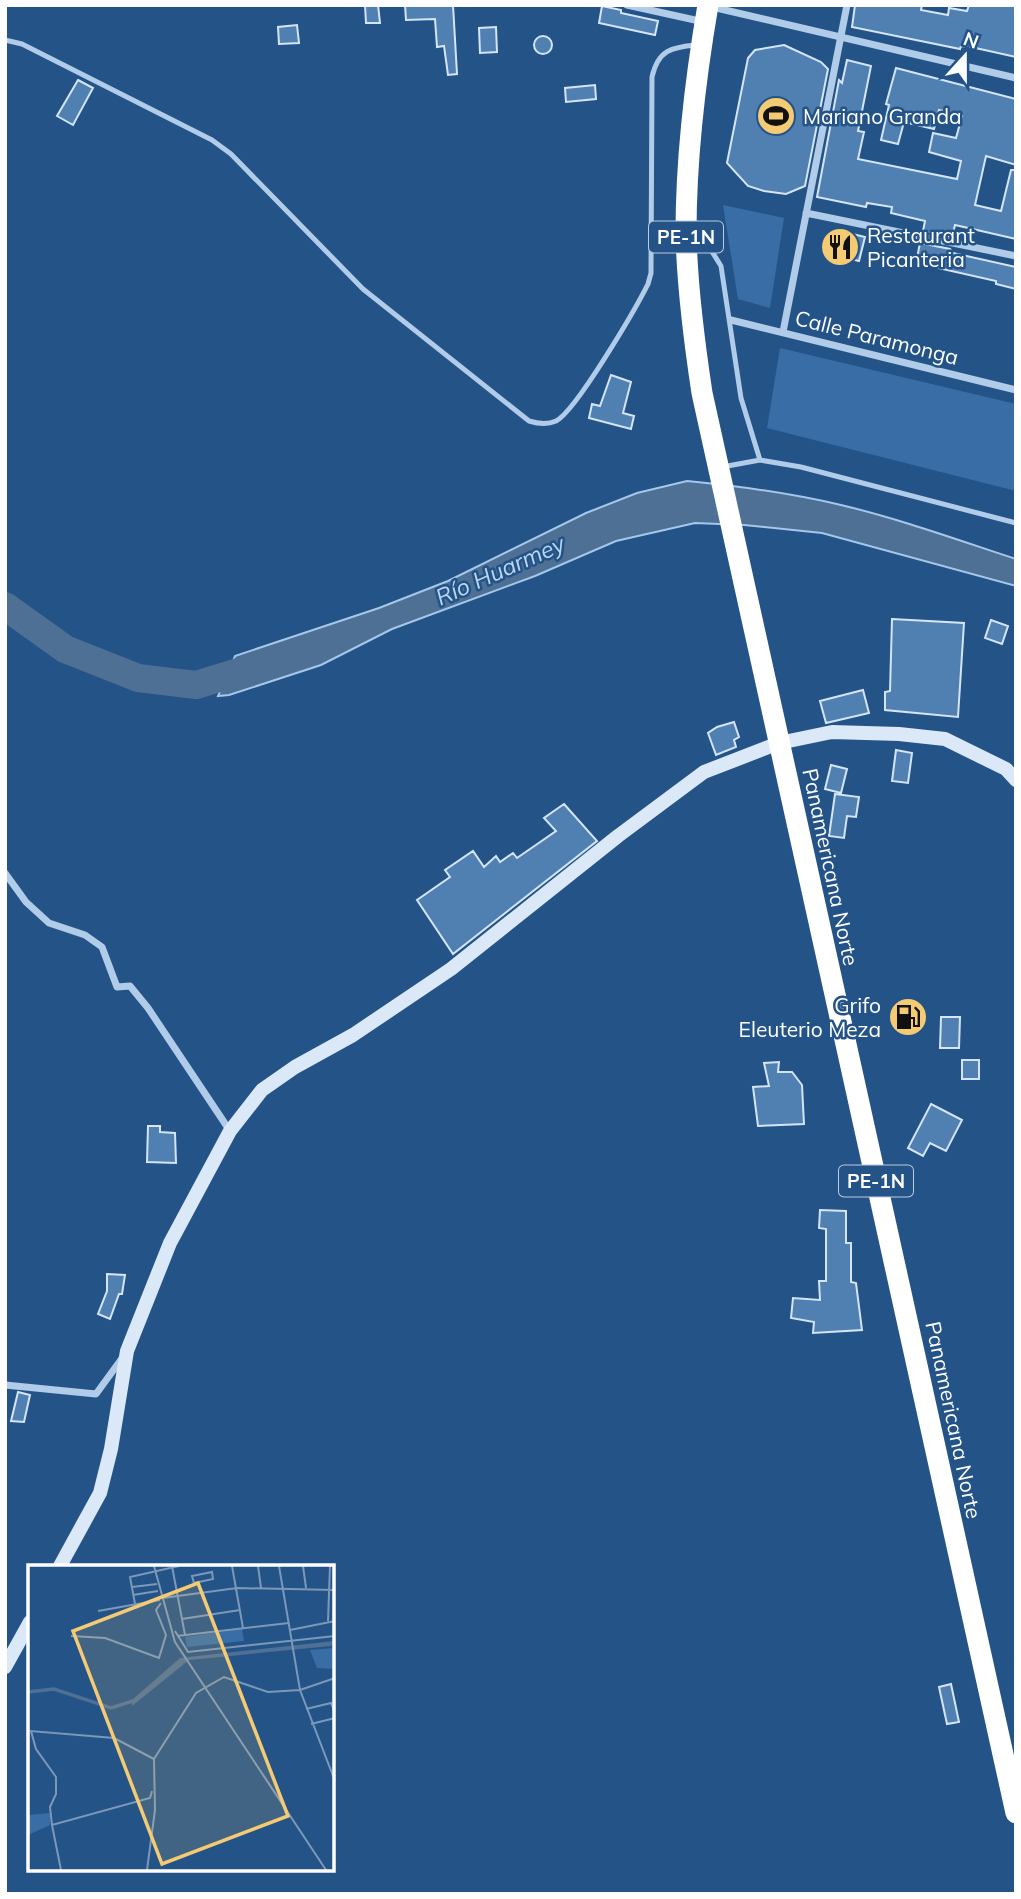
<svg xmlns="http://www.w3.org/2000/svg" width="1021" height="1899" font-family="Mulish,sans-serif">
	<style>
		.green { fill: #386ea5 }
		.water { fill: #4d7094; stroke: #a4c7ea; stroke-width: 2 }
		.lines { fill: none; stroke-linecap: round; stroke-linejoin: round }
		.river { stroke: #4d7094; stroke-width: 28 }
		.building { fill: #5080b2; stroke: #d4e5f7; stroke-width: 2 }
		.lane { stroke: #b0cce9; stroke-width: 5 }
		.street { stroke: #b0cce9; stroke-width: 7 }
		.secondary { stroke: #dae8f8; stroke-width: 14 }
		.highway { stroke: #fff; stroke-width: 21 }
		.labels { text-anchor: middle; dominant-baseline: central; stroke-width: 5; stroke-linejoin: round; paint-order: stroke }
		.shield { fill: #245388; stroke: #bdcbdb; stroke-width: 2 }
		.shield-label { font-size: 19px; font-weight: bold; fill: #fff }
		.poi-label { font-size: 21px; fill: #fff; stroke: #245388; text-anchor: start }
		.street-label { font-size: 21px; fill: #fff; stroke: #245388 }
		.water-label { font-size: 23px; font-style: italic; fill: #bbd6f1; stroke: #245388 }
		.inset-river { fill: none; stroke: #4d7094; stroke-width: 3.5 }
		.inset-road { fill: none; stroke: #7c98b8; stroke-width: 2 }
		.view { fill: #f4ca73; fill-opacity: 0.15; stroke: #f4ca73; stroke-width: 3.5 }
		.inset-edge { fill: none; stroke: #fff; stroke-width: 3.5 }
	</style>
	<rect width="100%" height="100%" fill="#245388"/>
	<path class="green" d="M 723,205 L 784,218 L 770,308 L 738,299 Z
		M 780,348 L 1016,404 L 1016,491 L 767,428 Z"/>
	<path class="water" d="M 687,481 C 739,486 790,493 841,505 C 900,519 958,540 1016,559 L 1016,586 L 822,533 L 744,525 L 695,523 L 616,541 L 535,576 L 392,629 L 321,665 L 229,695 L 218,696 L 235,656 L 379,608 L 448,581 L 586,513 L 637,493 Z"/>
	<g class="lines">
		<path class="river" d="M 5,606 L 65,649 L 138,678 L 196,685 L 261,665"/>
	</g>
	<path class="building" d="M 365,5 L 378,5 L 380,23 L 366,23 Z
		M 405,5 L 453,5 L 457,74 L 448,75 L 444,46 L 437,47 L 435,19 L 406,20 Z
		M 855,5 L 922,5 L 921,10 L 948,15 L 949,8 L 967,11 L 969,5 L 1016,5 L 1016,57 L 971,47 L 961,46 L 960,49 L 852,27 Z
		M 602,6 L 621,10 L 621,13 L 658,21 L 655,35 L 599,23 Z
		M 297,25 L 299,43 L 279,44 L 278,27 Z
		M 496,27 L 497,52 L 480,53 L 479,28 Z
		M534 45a9 9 0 1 1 18 0a9 9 0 1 1-18 0Z
		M 784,45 L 821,62 L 828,69 L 805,186 L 786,194 L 764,191 L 748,186 L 727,163 L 748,58 L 755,50 Z
		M 847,60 L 871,66 L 858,131 L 864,132 L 858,159 L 957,179 L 961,161 L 929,152 L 933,133 L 956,138 L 962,116 L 939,110 L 934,129 L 904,122 L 898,144 L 881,140 L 889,105 L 886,104 L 896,68 L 1016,99 L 1016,165 L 986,156 L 975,205 L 1001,211 L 1011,170 L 1016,170 L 1016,239 L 955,225 L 952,237 L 923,231 L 925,221 L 891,213 L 892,207 L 867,203 L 866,207 L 817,197 L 839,80 L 842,83 Z
		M 78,80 L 93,88 L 73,125 L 57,116 Z
		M 595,85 L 596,99 L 566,102 L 565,88 Z
		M 840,231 L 865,237 L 859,261 L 834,255 Z
		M 920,243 L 950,249 L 953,253 L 1016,267 L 1016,289 L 996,284 L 996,281 L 916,263 Z
		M 611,375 L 631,382 L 623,413 L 634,416 L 631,429 L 589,418 L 592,404 L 600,406 Z
		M 892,619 L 964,623 L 958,717 L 885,710 L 885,692 L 890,691 Z
		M 991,620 L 1008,626 L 1002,644 L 985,638 Z
		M 863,690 L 869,713 L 826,723 L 820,701 Z
		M 734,722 L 739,737 L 734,740 L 736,747 L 716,755 L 708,733 L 717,727 Z
		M 896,750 L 912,753 L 908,783 L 892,781 Z
		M 831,765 L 847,769 L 841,793 L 825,789 Z
		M 835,794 L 859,797 L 856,817 L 847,816 L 844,838 L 829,836 Z
		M 564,804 L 597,841 L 453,954 L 417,900 L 450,877 L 445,870 L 473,851 L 484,867 L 496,856 L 500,862 L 513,853 L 517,858 L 556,831 L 544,818 Z
		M 941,1017 L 960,1017 L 959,1048 L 940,1048 Z
		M 962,1060 L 979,1060 L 979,1079 L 962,1079 Z
		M 779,1062 L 778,1072 L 792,1072 L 802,1085 L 804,1124 L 758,1126 L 753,1087 L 769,1086 L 764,1063 Z
		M 931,1104 L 962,1120 L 946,1151 L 930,1143 L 923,1156 L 908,1148 Z
		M 148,1126 L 160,1126 L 160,1132 L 175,1133 L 176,1163 L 147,1162 Z
		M 820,1210 L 846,1211 L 846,1243 L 851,1243 L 851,1282 L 856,1283 L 862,1330 L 813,1333 L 814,1322 L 791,1318 L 793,1298 L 820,1300 L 819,1281 L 826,1281 L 826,1229 L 819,1228 Z
		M 107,1274 L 125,1275 L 122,1294 L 119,1294 L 110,1319 L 98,1314 L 107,1291 Z
		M 18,1392 L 30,1395 L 24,1422 L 11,1421 Z
		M 951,1684 L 959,1722 L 947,1724 L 939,1687 Z"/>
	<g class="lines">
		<path class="lane" d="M 5,40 L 22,44 L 212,140 L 231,154 L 363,289 L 529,421 C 539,424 547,425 556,421 C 576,411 636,308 648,284 L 651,273 L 652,77 C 658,50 672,47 696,45
			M 692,238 L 711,250 L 721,266 L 741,398 L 760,460 L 801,467 L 1016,523
			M 722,467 L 760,460"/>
		<path class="street" d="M 627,5 L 704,22
			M 712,7 L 1016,78
			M 806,213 L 1016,256
			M 731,320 L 1016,390
			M 783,332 L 847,5
			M 5,873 L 26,902 L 49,923 L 85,935 L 102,947 L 117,987 L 130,986 L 148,1008 L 230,1131
			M 5,1385 L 96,1394 L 123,1357"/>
		<path class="secondary" d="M 60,1566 L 100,1493 L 111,1449 L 127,1351 L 170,1243 L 230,1131 L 262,1090 L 295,1067 L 353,1035 L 451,969 L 618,836 L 704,772 L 779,743 L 832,732 L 899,734 L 945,739 L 1006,769 L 1016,780
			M 5,1667 L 30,1622"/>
		<path class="highway" d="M 708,5 C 695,81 686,157 686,233 C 687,287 694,340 702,393 L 1016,1813"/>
	</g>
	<defs>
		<symbol id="stadium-disc" viewBox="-11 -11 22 22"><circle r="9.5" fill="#f4ca73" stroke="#245388"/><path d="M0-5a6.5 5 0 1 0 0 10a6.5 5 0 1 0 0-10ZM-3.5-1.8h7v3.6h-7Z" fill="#111"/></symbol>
		<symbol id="restaurant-disc" viewBox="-11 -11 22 22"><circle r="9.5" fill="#f4ca73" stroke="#245388"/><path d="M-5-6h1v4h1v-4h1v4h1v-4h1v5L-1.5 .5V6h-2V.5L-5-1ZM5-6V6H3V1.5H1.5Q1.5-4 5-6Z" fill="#111"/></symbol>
		<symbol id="fuel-disc" viewBox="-11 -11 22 22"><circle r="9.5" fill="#f4ca73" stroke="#245388"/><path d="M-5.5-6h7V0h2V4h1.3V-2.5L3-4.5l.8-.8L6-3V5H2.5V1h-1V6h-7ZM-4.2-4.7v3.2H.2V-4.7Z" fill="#111"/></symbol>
	</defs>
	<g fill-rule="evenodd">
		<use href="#stadium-disc" x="754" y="94" width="44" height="44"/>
		<use href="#restaurant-disc" x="818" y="225" width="44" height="44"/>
		<use href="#fuel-disc" x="886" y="995" width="44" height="44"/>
	</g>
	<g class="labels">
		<g class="shield">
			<rect x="649" y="221.5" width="74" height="31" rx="5"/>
			<rect x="839" y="1165.5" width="74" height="31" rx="5"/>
		</g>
		<g class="shield-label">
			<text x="686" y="237">PE-1N</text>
			<text x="876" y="1181">PE-1N</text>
		</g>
		<g class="poi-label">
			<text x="803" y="116">Mariano Granda</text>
			<text x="867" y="235">Restaurant<tspan x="867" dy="24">Picanteria</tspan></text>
			<text x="881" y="1005" text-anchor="end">Grifo<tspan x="881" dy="24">Eleuterio Meza</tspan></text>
		</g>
		<g class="street-label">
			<text transform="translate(877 337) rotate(14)">Calle Paramonga</text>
			<text transform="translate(831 867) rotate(78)">Panamericana Norte</text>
			<text transform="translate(954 1420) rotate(78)">Panamericana Norte</text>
		</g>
		<g class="water-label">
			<text transform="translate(500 570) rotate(-24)">Río Huarmey</text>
		</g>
	</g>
	<g transform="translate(28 1565)">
		<rect width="306" height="306" fill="#245388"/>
		<path d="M 214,64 L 216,76 L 159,82 L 157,72 ZM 306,83 L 306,104 L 289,103 L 282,85 ZM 22,248 L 22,260 L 0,270 L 0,250 Z" fill="#386ea5"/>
		<path d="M 306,76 L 303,81 L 161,95 L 104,141 L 104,135 L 152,93 Z" fill="#4d7094"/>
		<path class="inset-river" d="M 0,127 L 26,124 L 83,143 L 108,135"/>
		<path class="inset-road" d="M 126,1 L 147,77 L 298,305M 144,1 L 157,70M 204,1 L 215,63M 230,1 L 233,23M 251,1 L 272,125 L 307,216M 275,1 L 278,23M 184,7 L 185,14 L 166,18 L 164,11 ZM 104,22 L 129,19M 105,30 L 130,26M 135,33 L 209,23 L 307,25M 107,39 L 102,12 L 151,1M 70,46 L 132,35M 154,54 L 212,45M 300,56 L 302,1M 262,65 L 307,56M 147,66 L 160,87 L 307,71M 43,71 L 77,73 L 131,93 L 138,70 L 128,45 L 133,38M 149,71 L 261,58M 278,144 L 303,138 L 307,147M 283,159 L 307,153M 124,226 L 122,233 L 24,260 L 22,242 L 28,229 L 28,212 L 8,184 L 3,166 L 86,173 L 126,194M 24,260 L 33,305M 119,305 L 127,245 L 126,194 L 168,128 L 196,112 L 240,127 L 272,125 L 307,113"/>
		<path class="view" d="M 170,18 L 260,251 L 134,299 L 45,66 Z"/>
		<rect width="306" height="306" class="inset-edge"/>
	</g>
	<rect width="1021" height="1899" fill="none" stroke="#ffffff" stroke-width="14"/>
	<g transform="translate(965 56) rotate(21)" stroke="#245388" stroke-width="5" paint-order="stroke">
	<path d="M0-5L12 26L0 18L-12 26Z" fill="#ffffff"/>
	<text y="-10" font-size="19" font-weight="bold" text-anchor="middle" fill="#ffffff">N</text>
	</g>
</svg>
